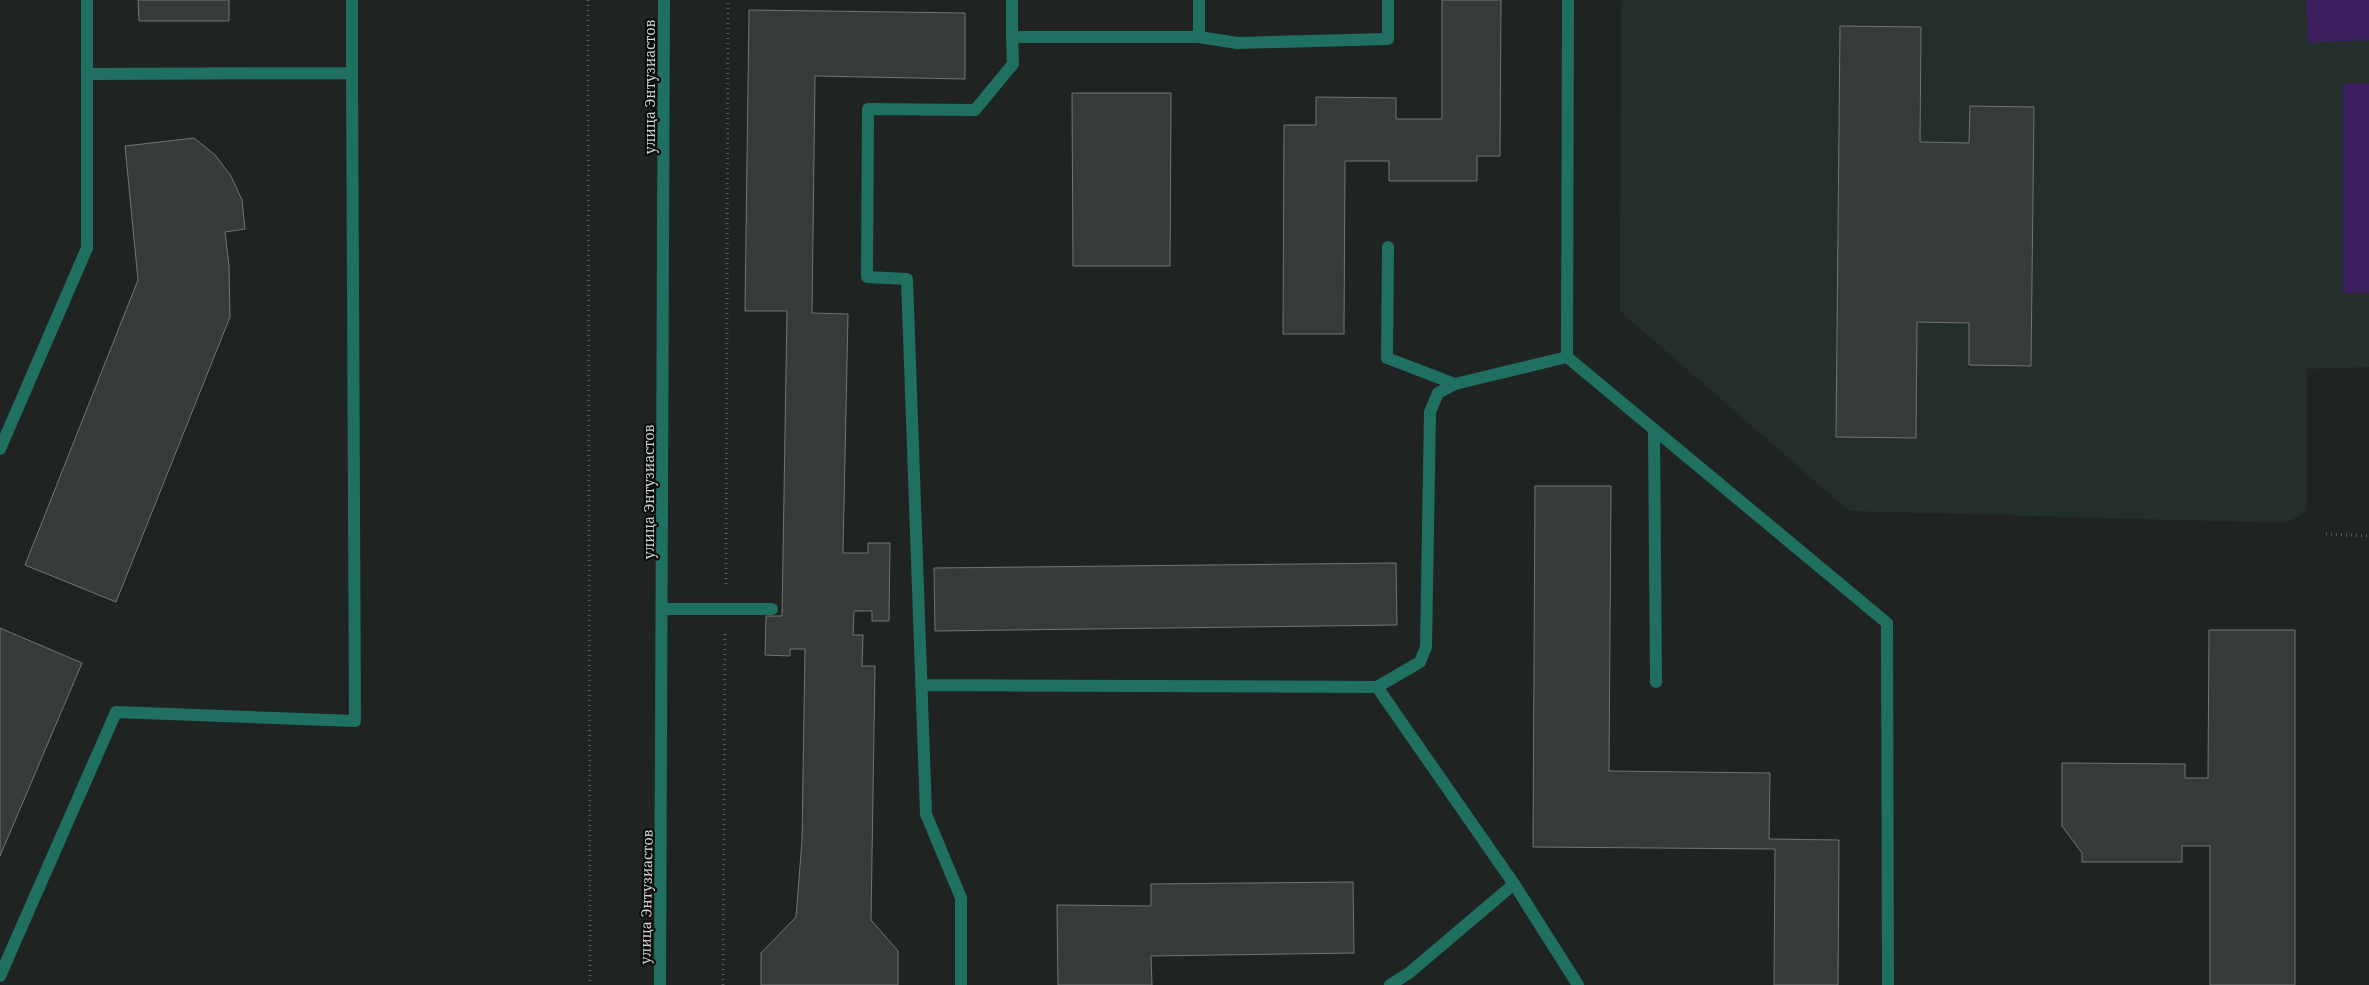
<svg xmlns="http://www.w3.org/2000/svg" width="2369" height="985" font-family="'Noto Serif',serif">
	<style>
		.built { fill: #242e2b }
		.green { fill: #3c1f5d }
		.building { fill: #363b3a; stroke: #707574 }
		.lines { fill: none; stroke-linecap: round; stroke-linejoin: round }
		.path { stroke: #565a59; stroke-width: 3; stroke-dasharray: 1 4; stroke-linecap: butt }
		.minor { stroke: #1f7061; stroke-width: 12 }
		.labels { text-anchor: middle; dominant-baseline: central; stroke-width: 4.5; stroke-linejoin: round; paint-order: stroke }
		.street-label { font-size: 14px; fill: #d1d4d3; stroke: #0b0d0c }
	</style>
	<rect width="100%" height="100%" fill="#1f2423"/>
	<path class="built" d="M 1621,0 L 2369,0 L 2369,367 L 2307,369 L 2307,511 L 2286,523 L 1849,511 L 1620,311 Z"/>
	<path class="green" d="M 2306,0 L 2369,0 L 2369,40 L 2308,43 Z
		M 2343,83 L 2369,83 L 2369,293 L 2343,293 Z"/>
	<path class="building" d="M 138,0 L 229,0 L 229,21 L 139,21 Z
		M 1442,0 L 1501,0 L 1500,156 L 1477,156 L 1477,181 L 1389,181 L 1389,161 L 1345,161 L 1344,334 L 1283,334 L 1284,125 L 1316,125 L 1316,97 L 1396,98 L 1396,119 L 1442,119 Z
		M 749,10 L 965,13 L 965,79 L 815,76 L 812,313 L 848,314 L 843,553 L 868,553 L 868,543 L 890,543 L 889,621 L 872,621 L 872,611 L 854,611 L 853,635 L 863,635 L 862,666 L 875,666 L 871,920 L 898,951 L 898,985 L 761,985 L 761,953 L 796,917 L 802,841 L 805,649 L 790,649 L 790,656 L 765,655 L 766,616 L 782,616 L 787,311 L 745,311 Z
		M 1840,26 L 1921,27 L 1920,142 L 1969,143 L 1970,106 L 2034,107 L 2031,366 L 1969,365 L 1969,323 L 1917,322 L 1916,438 L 1836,437 Z
		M 1072,93 L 1171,93 L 1170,266 L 1073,266 Z
		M 194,138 L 215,155 L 231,176 L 242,200 L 245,229 L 225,232 L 229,266 L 230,317 L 116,602 L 25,565 L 138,280 L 125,146 Z
		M 1535,486 L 1611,486 L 1609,771 L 1770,773 L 1769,839 L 1839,840 L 1838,985 L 1774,985 L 1775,849 L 1533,847 Z
		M 1396,563 L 1397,625 L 935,631 L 934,568 Z
		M 0,628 L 82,663 L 0,856 Z
		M 2209,630 L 2295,630 L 2295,985 L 2210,985 L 2210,846 L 2182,846 L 2182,862 L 2082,862 L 2082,853 L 2062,826 L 2062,763 L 2185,764 L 2185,778 L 2208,778 Z
		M 1353,882 L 1354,953 L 1151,956 L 1152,985 L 1058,985 L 1057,905 L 1151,906 L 1151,884 Z"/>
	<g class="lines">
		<path class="path" d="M 588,0 L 590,985
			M 2326,534 L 2369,536
			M 726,584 L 728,0
			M 723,985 L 725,633"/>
		<path class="minor" d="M 87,0 L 87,74 L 352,73 L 352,0
			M 1012,0 L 1012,37 L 1199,37 L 1199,0
			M 1568,0 L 1567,357 L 1887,623 L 1888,985
			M 1199,37 L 1237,43 L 1388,39 L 1388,0
			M 1388,247 L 1387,358 L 1455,384
			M 1654,430 L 1656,682
			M 0,449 L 87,248 L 87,74
			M 662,609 L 772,609
			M 921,685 L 1377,687 L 1420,662 L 1426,647 L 1430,412 L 1438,393 L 1455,384 L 1567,357
			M 1377,687 L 1514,884 L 1578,985
			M 0,976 L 116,712 L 355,721 L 352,73
			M 660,985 L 664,0
			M 961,985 L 961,898 L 926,814 L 907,279 L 867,277 L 868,109 L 975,110 L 1013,64 L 1012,37
			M 1390,985 L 1409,973 L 1514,884"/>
	</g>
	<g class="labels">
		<g class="street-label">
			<text transform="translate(649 87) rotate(-90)">улица Энтузиастов</text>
			<text transform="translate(648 492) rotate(-90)">улица Энтузиастов</text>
			<text transform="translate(646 897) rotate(-89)">улица Энтузиастов</text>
		</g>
	</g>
</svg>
